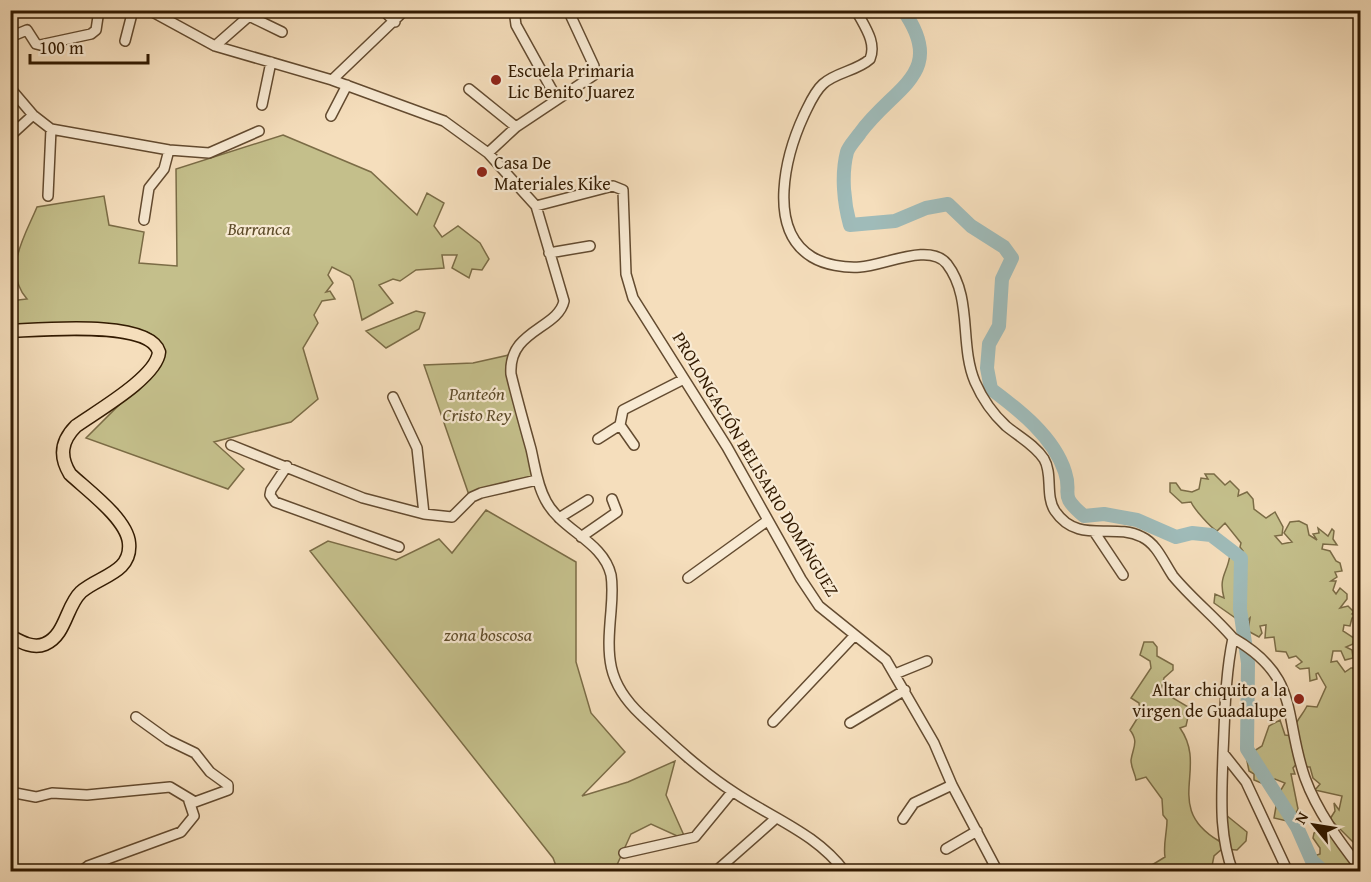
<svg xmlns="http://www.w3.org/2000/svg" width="1371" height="882" font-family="'Gentium Book Plus',serif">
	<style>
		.green { fill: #c4bf8b; stroke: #7b6c46; stroke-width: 1.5 }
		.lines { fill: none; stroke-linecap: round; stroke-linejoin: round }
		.river { stroke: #9fbbb9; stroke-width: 14 }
		.minor-casing { stroke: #634b30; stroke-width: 12 }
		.major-casing { stroke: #321a01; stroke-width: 15 }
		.minor { stroke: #f8ead3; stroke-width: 9 }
		.major { stroke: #f5debc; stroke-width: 12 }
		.poi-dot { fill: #8f2418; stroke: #f8ead3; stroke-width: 2 }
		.labels { text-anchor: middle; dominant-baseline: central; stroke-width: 4.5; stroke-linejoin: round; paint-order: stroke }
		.poi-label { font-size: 18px; fill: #321a01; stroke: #f8ead3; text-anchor: start }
		.park-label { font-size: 18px; font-style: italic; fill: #5e4c2a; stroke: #f8ead3 }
		.street-label { font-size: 18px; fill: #321a01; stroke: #f8ead3 }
	</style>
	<rect width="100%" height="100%" fill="#f5debc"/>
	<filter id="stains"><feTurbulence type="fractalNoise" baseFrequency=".00333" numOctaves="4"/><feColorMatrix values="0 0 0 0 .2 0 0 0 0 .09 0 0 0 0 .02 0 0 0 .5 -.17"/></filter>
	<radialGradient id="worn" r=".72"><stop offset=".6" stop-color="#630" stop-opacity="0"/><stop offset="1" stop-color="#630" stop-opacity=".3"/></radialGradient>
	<path class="green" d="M 283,135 L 371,172 L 417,215 L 427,193 L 444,203 L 434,226 L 442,237 L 458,226 L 480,243 L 489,259 L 482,270 L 472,269 L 469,278 L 452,268 L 457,255 L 442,255 L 444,268 L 416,270 L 400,281 L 393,279 L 379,285 L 393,303 L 362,320 L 353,281 L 350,276 L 332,267 L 328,275 L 333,283 L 326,292 L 330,291 L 335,299 L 322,301 L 314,315 L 318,323 L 303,348 L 318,399 L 291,422 L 214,442 L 244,469 L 228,489 L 86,438 L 162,362 C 165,350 162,341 151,334 C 134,322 36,324 11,324 L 10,301 L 27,299 C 2,270 25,236 37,207 L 104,196 L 109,225 L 144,232 L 139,263 L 177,266 L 176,169 Z
		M 416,311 L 425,313 L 419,329 L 386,348 L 366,331 Z
		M 509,355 L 536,477 L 469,495 L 424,365 L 473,363 Z
		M 1205,474 L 1214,474 L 1225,485 L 1230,481 L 1239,490 L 1238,496 L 1247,492 L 1253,499 L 1254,509 L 1266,518 L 1275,512 L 1283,527 L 1282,535 L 1275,536 L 1282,544 L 1292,542 L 1284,533 L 1290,522 L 1299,521 L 1307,525 L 1309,535 L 1317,540 L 1313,534 L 1319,533 L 1318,528 L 1328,536 L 1332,529 L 1334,531 L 1333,539 L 1337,545 L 1323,544 L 1322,549 L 1330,551 L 1336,561 L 1340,563 L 1342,571 L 1335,572 L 1337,577 L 1331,581 L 1336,581 L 1333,590 L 1336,594 L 1340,588 L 1347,594 L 1347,599 L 1340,608 L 1348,606 L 1354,612 L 1352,614 L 1359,616 L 1352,618 L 1350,626 L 1344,625 L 1343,631 L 1354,638 L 1353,644 L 1346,647 L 1352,650 L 1353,658 L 1345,660 L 1341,651 L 1333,651 L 1331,662 L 1337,661 L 1345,672 L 1351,668 L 1360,668 L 1360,849 L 1330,819 L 1335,811 L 1334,803 L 1339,810 L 1342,796 L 1315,790 L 1320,784 L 1313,778 L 1310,767 L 1302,767 L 1298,762 L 1293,768 L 1295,774 L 1291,774 L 1298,809 L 1291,822 L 1274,818 L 1278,795 L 1285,783 L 1275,779 L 1269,782 L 1271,787 L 1254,780 L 1254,774 L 1249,771 L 1246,756 L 1262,746 L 1269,726 L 1280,720 L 1285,735 L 1294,736 C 1293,722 1301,718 1307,706 L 1317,707 L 1326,687 L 1318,673 L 1316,674 L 1317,679 L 1310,681 L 1309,668 L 1300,669 L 1296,666 L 1302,662 L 1296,656 L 1289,658 L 1286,652 L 1276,651 L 1274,637 L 1265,638 L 1266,625 L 1260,626 L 1262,633 L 1259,637 L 1248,631 L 1250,618 L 1244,624 L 1214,603 L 1215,594 L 1224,598 C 1218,576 1228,573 1230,554 L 1243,551 L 1240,547 L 1241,543 L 1225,523 L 1217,531 C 1211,528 1194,509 1191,502 L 1182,503 L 1170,492 L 1170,483 L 1176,483 L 1181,490 L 1192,492 L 1199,489 L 1201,478 L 1208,479 Z
		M 486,510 L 576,562 L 576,662 L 591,713 L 625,752 L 582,796 L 628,782 L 675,761 L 666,795 L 686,840 L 651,824 L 631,834 L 616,867 L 617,871 L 558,871 L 553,858 L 310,551 L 328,541 L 396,560 L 439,539 L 452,553 Z
		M 1144,642 L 1153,642 L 1157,647 L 1157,656 L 1173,665 L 1173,670 L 1164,678 L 1161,691 L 1190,708 L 1186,726 L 1180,728 C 1209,769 1162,807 1219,841 L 1226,815 L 1247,832 L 1246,841 L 1237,850 L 1222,849 L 1214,856 L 1211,871 L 1142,871 L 1165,857 C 1163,844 1167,833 1167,820 L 1163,815 L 1162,799 L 1146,777 L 1136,780 C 1135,773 1131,768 1131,760 C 1133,747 1139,742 1130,730 L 1140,714 L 1139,703 L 1131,698 L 1151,668 L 1150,661 L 1140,655 Z
		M 1323,829 L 1339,841 L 1360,871 L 1327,871 L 1310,865 L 1311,857 L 1320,854 L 1320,848 L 1313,838 L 1314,833 Z"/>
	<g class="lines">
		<path class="river" d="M 903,10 C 948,74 894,86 860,133 C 856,139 849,146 847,152 C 841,175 844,203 850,225 L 895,221 L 926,208 L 948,204 L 971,226 L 1004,247 L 1012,258 L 1002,279 L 999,326 L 989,344 L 987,368 L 991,389 C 1019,410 1054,437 1065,472 C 1073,496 1057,493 1084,516 L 1104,514 L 1137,520 L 1176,537 L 1192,533 L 1211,535 L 1241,558 L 1240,609 L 1248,663 L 1247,749 L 1297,827 L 1312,861 L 1324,872"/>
		<defs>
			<path id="minor" d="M 149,10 L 215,46 L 332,80 L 444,121 L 488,153 L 536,206 L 564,301 C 558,329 508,330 511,374 C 517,399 524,424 531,449 C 535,466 537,485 546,501 C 562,531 603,541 611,575 C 613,587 612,599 611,611 C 607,656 606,682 641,715 C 670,742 702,772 735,793 C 774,819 817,834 845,872
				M 383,10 L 395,22
				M 514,10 L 516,25 L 557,99
				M 856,10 C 864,26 877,42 870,59 C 857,71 836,72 823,84 C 814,92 809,105 804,115 C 786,154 766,229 812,257 C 825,265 845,268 860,267 C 883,266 930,242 947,264 C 973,298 959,344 975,382 C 982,398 993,414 1006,426 C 1018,436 1035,445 1044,459 C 1053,474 1045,496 1055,511 C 1078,545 1113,522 1142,537 C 1157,544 1164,563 1173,576 C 1191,598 1214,616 1233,638 C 1225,676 1225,714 1223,753 C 1222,794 1218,833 1233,872
				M 249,16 L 282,32
				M 10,37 L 27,30 L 36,44 L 40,45 L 91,34 L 96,30 L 99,10
				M 125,41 L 133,10
				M 215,46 L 256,10
				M 332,80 L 405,10
				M 10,88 L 33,115 L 51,129 L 169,150 L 209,153 L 259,131
				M 469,89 L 516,127
				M 262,105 L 271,62
				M 331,116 L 347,85
				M 10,136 L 33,115
				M 488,153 L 516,127 L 594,75 L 594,66 L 568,10
				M 48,196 L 51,129
				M 536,206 L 613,186 L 623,190 L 626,274 L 633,298 L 727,447 L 801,579 L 819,606 L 886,660 L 934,743 L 952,785 L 998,872
				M 144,220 L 149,188 L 164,169 L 169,150
				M 549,253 L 590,246
				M 393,397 L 417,448 L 424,514
				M 598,439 L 620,425
				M 231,445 L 363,498 L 424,514 L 452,517 L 472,497 L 481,493 L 537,480
				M 634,445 L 620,425 L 623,410 L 684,379
				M 287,466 L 271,490 L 270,495 L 275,502 L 399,547
				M 559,518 L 588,500
				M 1095,533 L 1123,575
				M 581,537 L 617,512 L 612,499
				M 688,578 L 767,521
				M 1233,638 C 1301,677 1283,715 1305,778 C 1317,811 1339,841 1360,868
				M 895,674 L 927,661
				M 773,722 L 855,635
				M 850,723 L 905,690
				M 1223,753 L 1246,782 L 1288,872
				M 10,792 L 36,797 L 52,793 L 87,795 L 170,787 L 195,802 L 228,790 L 228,785 L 210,772 L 195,753 L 168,740 L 136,717
				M 903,819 L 914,803 L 952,785
				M 946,849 L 977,831
				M 624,853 L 695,837 L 732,792
				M 80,872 L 88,866 L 181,832 L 194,816 L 189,801
				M 715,872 L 775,819"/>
			<path id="major" d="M 10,331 C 38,330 150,319 159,352 C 157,377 97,411 76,426 C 61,441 59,456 70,474 C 87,490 127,519 129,543 C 132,573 99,576 81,592 C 66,606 66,635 45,644 C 33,649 21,642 10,636"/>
		</defs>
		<use href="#minor" class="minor-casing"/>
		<use href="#major" class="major-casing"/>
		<use href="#minor" class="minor"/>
		<use href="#major" class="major"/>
	</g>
	<g class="poi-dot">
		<circle cx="496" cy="80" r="6"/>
		<circle cx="482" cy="172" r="6"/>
		<circle cx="1299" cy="699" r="6"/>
	</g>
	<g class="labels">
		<g class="poi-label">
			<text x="508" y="70">Escuela Primaria<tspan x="508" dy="21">Lic Benito Juarez</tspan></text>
			<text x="494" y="162">Casa De<tspan x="494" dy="21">Materiales Kike</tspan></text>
			<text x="1287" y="689" text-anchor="end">Altar chiquito a la<tspan x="1287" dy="21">virgen de Guadalupe</tspan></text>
		</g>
		<g class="park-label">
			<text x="259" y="228">Barranca</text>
			<text x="477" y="393">Panteón<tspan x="477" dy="21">Cristo Rey</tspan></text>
			<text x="488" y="634">zona boscosa</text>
		</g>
		<g class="street-label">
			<text transform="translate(756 464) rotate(59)">PROLONGACIÓN BELISARIO DOMÍNGUEZ</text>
		</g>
	</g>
	<rect width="1371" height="882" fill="none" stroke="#f5debc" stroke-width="36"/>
	<rect x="12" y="12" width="1347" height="858" fill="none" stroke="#321a01" stroke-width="3"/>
	<rect x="18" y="18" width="1335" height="846" fill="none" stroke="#321a01" stroke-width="1.5"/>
	<g transform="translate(1314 825) rotate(300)" stroke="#f8ead3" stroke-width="4.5" paint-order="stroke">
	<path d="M0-4.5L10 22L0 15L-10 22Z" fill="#321a01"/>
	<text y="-9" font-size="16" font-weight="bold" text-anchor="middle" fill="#321a01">N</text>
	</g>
	<path d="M30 54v9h118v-9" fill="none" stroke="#321a01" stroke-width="3"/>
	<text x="39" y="54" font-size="18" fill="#321a01" stroke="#f8ead3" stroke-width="4.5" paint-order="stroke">100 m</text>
	<rect width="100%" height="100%" filter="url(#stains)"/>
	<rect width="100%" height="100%" fill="url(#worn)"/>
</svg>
